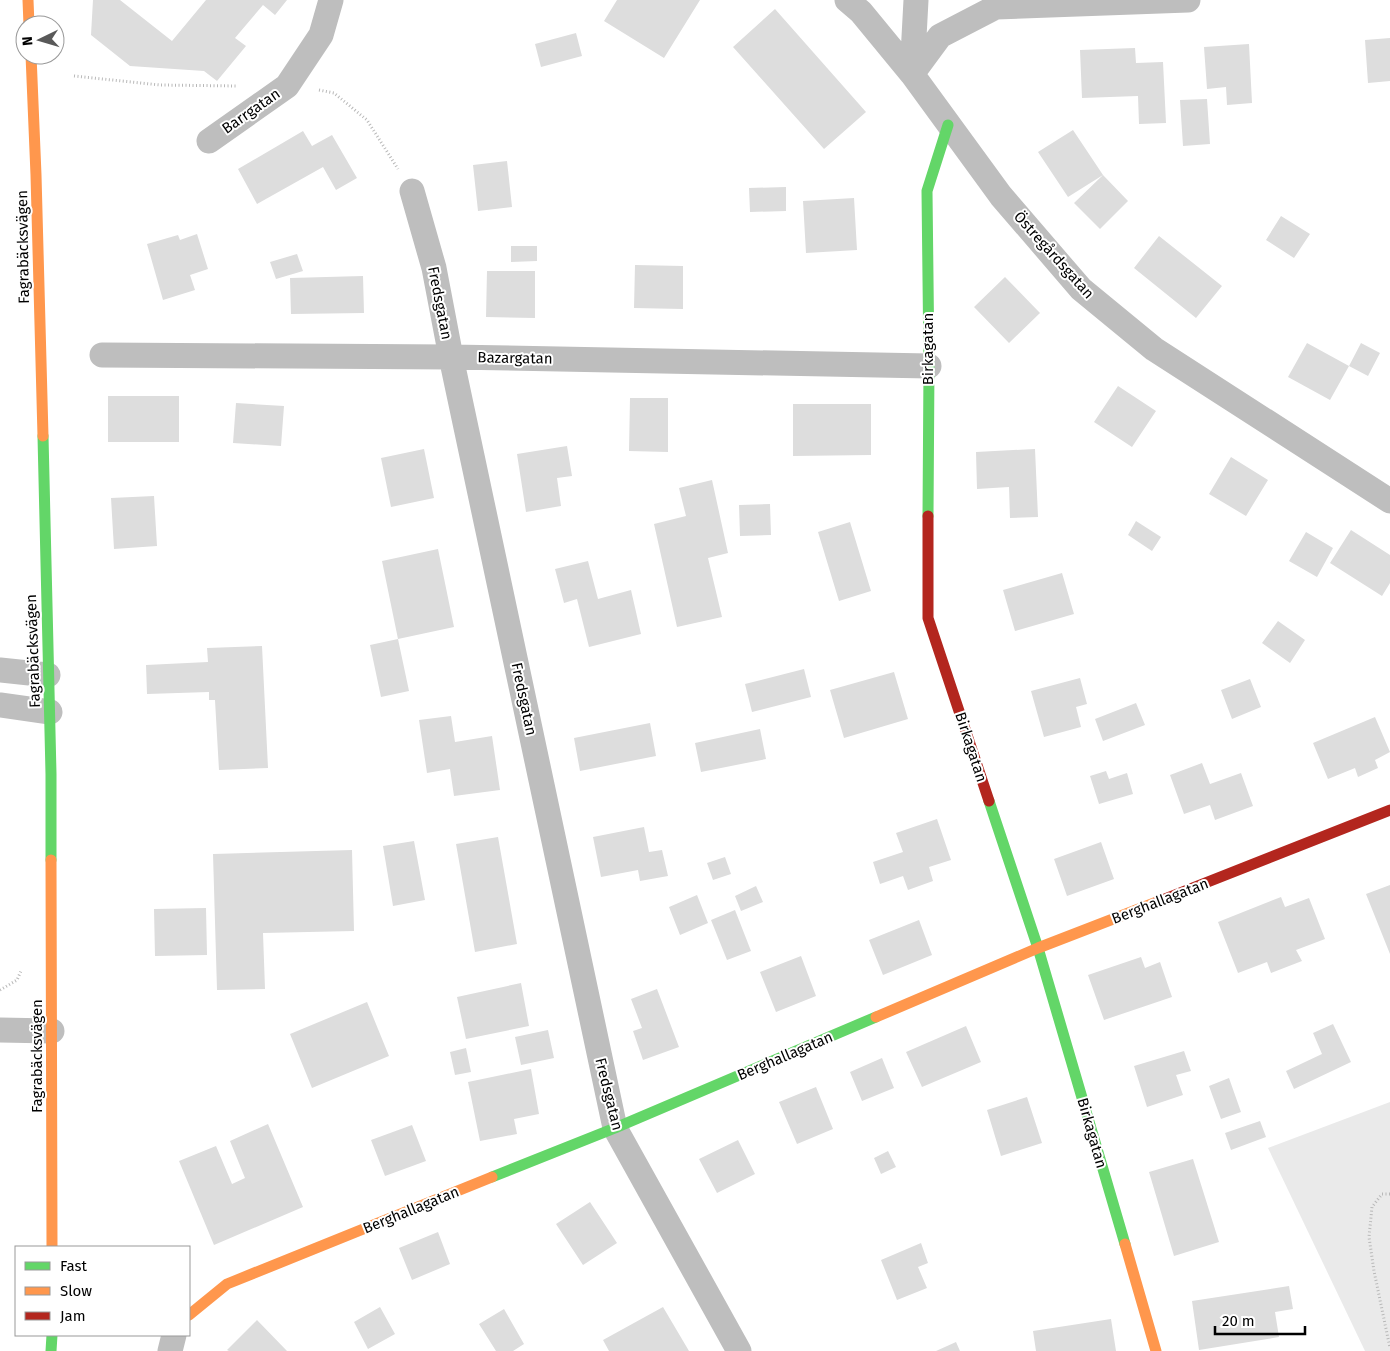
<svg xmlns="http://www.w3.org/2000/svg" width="1390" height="1351" font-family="'Fira Sans',sans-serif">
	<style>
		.green { fill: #eaeaea }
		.building { fill: #ddd }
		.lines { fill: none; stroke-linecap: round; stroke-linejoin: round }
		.path { stroke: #b8b8b8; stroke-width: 3; stroke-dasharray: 1 2.5; stroke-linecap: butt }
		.street { stroke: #bebebe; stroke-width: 25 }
		.fast { stroke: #63d668; stroke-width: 11 }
		.slow { stroke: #ff974d; stroke-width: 11 }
		.jam { stroke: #b3261e; stroke-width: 11 }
		.labels { text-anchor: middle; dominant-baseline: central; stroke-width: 4; stroke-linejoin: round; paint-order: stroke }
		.street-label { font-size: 15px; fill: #000; stroke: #fff }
	</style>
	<rect width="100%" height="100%" fill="#fff"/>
	<path class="green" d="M 1390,1102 L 1390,1351 L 1365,1351 L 1268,1148 Z"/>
	<path class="building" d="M 93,0 L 120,0 L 172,41 L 206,0 L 287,0 L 275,15 L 263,5 L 235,38 L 246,46 L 217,81 L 204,71 L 130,66 L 91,35 Z
		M 617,0 L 700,0 L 664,58 L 604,21 Z
		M 775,9 L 866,112 L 824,149 L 733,47 Z
		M 576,33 L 582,56 L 541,67 L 535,44 Z
		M 1390,38 L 1390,81 L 1368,83 L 1365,40 Z
		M 1249,44 L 1252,103 L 1227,105 L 1226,87 L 1207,89 L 1204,47 Z
		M 1135,48 L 1136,63 L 1163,62 L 1166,123 L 1139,124 L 1138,96 L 1082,98 L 1080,50 Z
		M 1207,99 L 1210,144 L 1183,146 L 1180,100 Z
		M 1073,130 L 1103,175 L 1128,201 L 1100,229 L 1074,203 L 1103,175 L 1068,197 L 1038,152 Z
		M 303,131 L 312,146 L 332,135 L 357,178 L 336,190 L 323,167 L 257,204 L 238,169 Z
		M 507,161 L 512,207 L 478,211 L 473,165 Z
		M 786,187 L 786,211 L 750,212 L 749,188 Z
		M 854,198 L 857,250 L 806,253 L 803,201 Z
		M 1281,216 L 1310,234 L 1294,258 L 1266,240 Z
		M 197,234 L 208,269 L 190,275 L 195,290 L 163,300 L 147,244 L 178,235 L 180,240 Z
		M 1159,236 L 1222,286 L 1196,318 L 1134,268 Z
		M 511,246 L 537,246 L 537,261 L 511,262 Z
		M 297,254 L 303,271 L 276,279 L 270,262 Z
		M 635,265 L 683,266 L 683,309 L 634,308 Z
		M 487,271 L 535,271 L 535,318 L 486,317 Z
		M 363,276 L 364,313 L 291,314 L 290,278 Z
		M 1005,277 L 1040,313 L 1009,343 L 974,307 Z
		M 1307,343 L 1349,366 L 1330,400 L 1288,377 Z
		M 1361,343 L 1380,353 L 1368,376 L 1349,366 Z
		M 1118,386 L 1156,411 L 1132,447 L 1094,422 Z
		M 108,396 L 179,396 L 179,442 L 108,442 Z
		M 630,398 L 668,398 L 668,452 L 629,451 Z
		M 236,403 L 284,406 L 281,446 L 233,443 Z
		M 793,404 L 871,404 L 871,455 L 793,456 Z
		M 567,446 L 572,476 L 557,478 L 561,506 L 526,512 L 517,454 Z
		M 424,449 L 434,498 L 391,507 L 381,458 Z
		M 1035,449 L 1038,517 L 1010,518 L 1009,487 L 977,489 L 976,452 Z
		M 1231,457 L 1268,480 L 1246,516 L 1209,494 Z
		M 712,480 L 728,553 L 708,558 L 722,617 L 677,627 L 654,524 L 686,516 L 679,488 Z
		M 154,496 L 157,546 L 114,549 L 111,498 Z
		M 770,504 L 771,535 L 740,536 L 739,505 Z
		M 1136,521 L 1161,537 L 1152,551 L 1128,535 Z
		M 850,522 L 871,591 L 839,601 L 818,532 Z
		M 1351,530 L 1390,555 L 1390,583 L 1382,596 L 1330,563 Z
		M 1306,532 L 1333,548 L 1317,577 L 1289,561 Z
		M 438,549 L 454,627 L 398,639 L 382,561 Z
		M 588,561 L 598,599 L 631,590 L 641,634 L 589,647 L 577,599 L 564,603 L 555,569 Z
		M 1062,573 L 1074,614 L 1015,631 L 1003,590 Z
		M 1278,621 L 1305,640 L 1290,663 L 1262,643 Z
		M 398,639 L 409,691 L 381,697 L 370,645 Z
		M 262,646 L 268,768 L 219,770 L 215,700 L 209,700 L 209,692 L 147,694 L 146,665 L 208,662 L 207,648 Z
		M 804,669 L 811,697 L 752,712 L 745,684 Z
		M 894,672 L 908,719 L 844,738 L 830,690 Z
		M 1080,678 L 1087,704 L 1076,707 L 1081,727 L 1044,737 L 1031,691 Z
		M 1250,679 L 1261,707 L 1232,719 L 1221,690 Z
		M 1136,703 L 1145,725 L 1103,741 L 1095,719 Z
		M 451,716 L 455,742 L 492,736 L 500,790 L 454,796 L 450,769 L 427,773 L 419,720 Z
		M 1375,717 L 1390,752 L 1375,760 L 1378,768 L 1358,777 L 1355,768 L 1328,779 L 1313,743 Z
		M 650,723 L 656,756 L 580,771 L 574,738 Z
		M 760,729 L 766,759 L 701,772 L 695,743 Z
		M 1202,763 L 1210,784 L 1241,773 L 1253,806 L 1215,820 L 1210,805 L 1184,814 L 1170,775 Z
		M 1106,771 L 1109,779 L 1127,773 L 1133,794 L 1099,804 L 1090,776 Z
		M 937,819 L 951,860 L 929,867 L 933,881 L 908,890 L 903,876 L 880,884 L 873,862 L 903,852 L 896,833 Z
		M 644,827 L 649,852 L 662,850 L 668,876 L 640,881 L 638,870 L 601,877 L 593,837 Z
		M 498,837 L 517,944 L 475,952 L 456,844 Z
		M 414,841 L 425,900 L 393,906 L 383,846 Z
		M 1101,842 L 1114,879 L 1067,896 L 1054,859 Z
		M 352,850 L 354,931 L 263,933 L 265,989 L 217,990 L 213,854 Z
		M 725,857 L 731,874 L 713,880 L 707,863 Z
		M 1390,885 L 1390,954 L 1366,894 Z
		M 756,886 L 763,902 L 741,911 L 735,896 Z
		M 697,895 L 708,923 L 680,935 L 669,907 Z
		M 1281,897 L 1285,907 L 1309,898 L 1325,939 L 1296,950 L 1302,961 L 1271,973 L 1267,962 L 1238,973 L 1218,922 Z
		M 206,908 L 207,955 L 155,956 L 154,909 Z
		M 735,910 L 751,951 L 727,960 L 711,920 Z
		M 919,920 L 932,955 L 883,975 L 869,940 Z
		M 801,956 L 816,996 L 776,1012 L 760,972 Z
		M 1141,957 L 1145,968 L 1160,962 L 1172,997 L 1104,1020 L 1088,975 Z
		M 521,983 L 529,1026 L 466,1039 L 457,997 Z
		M 657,989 L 679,1047 L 643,1060 L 633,1031 L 642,1028 L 631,999 Z
		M 367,1002 L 389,1056 L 312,1088 L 290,1034 Z
		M 1333,1024 L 1351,1062 L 1294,1089 L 1286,1071 L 1322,1054 L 1313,1033 Z
		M 966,1026 L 981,1062 L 922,1087 L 906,1052 Z
		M 548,1030 L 554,1058 L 521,1065 L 515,1037 Z
		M 466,1048 L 471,1072 L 455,1075 L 450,1052 Z
		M 1184,1051 L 1191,1071 L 1176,1075 L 1183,1095 L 1147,1107 L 1134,1066 Z
		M 882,1058 L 894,1088 L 862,1101 L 850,1072 Z
		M 531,1069 L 539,1114 L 514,1119 L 517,1134 L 480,1141 L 468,1082 Z
		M 1229,1078 L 1241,1112 L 1221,1119 L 1209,1086 Z
		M 816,1087 L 833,1129 L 797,1144 L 779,1102 Z
		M 1027,1097 L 1042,1143 L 1001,1156 L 987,1110 Z
		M 1260,1121 L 1266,1137 L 1231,1150 L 1225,1133 Z
		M 268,1124 L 303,1207 L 214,1245 L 179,1161 L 216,1146 L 232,1184 L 245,1178 L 230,1141 Z
		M 412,1125 L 426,1161 L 385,1176 L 371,1140 Z
		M 738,1140 L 755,1174 L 717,1193 L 699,1159 Z
		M 888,1151 L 896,1167 L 881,1174 L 874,1158 Z
		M 1193,1159 L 1219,1242 L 1174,1256 L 1149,1172 Z
		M 590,1202 L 617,1243 L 583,1265 L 556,1224 Z
		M 438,1232 L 450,1264 L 412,1280 L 399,1248 Z
		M 921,1243 L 928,1263 L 918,1267 L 927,1288 L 897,1300 L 881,1260 Z
		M 1289,1286 L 1293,1309 L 1275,1312 L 1279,1337 L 1199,1350 L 1192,1301 Z
		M 380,1307 L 395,1334 L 368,1349 L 354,1322 Z
		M 663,1307 L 689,1351 L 609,1351 L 603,1340 Z
		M 504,1309 L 524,1344 L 513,1351 L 496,1351 L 479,1324 Z
		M 1111,1319 L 1116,1351 L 1036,1351 L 1033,1331 Z
		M 257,1320 L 287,1351 L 229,1351 L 227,1350 Z
		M 956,1342 L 960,1351 L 936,1351 Z"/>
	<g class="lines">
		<path class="path" d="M 74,76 L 160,85 L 238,86
			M 319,90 L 334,93 L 367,120 L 398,169
			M 0,990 L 17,980 L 21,971
			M 1390,1194 L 1382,1194 L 1372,1207 L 1369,1237 L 1374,1271 L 1390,1348"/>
		<path class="street" d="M 847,0 L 861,12 L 912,74 L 1001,196 L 1081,289 L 1154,349 L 1390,501
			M 912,74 L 940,36 L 996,7 L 1188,0
			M 912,74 L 916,0
			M 209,141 L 287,86 L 321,35 L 331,0
			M 412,191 L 434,268 L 451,357 L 615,1128 L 739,1351
			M 102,355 L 451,357 L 929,366
			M 0,670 L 48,675
			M 0,705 L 50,712
			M 0,1030 L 52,1031
			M 170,1351 L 174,1335"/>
		<path class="fast" d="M 43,436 L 51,774 L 51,860
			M 928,516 L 929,366 L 927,191 L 948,125
			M 989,801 L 1038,948 L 1125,1244
			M 492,1177 L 615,1128 L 876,1017
			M 51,1351 L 52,1335"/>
		<path class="slow" d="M 28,0 L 29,25
			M 31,55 L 36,175 L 43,436
			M 51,860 L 52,1247
			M 876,1017 L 1038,948 L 1157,902
			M 1125,1244 L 1156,1351
			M 189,1315 L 227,1284 L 492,1177"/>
		<path class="jam" d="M 928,516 L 928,618 L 989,801
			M 1157,902 L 1390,810"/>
	</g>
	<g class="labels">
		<g class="street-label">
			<text transform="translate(251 111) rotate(-35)">Barrgatan</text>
			<text transform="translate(23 247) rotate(-91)">Fagrabäcksvägen</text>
			<text transform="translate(1054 255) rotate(48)">Östregårdsgatan</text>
			<text transform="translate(440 303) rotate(79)">Fredsgatan</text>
			<text transform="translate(928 349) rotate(-90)">Birkagatan</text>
			<text transform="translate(515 358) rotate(1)">Bazargatan</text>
			<text transform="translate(33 651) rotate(-92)">Fagrabäcksvägen</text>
			<text transform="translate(524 699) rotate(78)">Fredsgatan</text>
			<text transform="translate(971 747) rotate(72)">Birkagatan</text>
			<text transform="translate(1160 901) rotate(-21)">Berghallagatan</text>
			<text transform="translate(37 1056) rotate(-90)">Fagrabäcksvägen</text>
			<text transform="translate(785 1056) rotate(-23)">Berghallagatan</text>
			<text transform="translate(609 1094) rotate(76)">Fredsgatan</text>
			<text transform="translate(1092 1133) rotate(74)">Birkagatan</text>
			<text transform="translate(411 1210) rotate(-22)">Berghallagatan</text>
		</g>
	</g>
	<rect x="15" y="1246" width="175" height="90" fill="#ffffff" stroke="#999999"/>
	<rect x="25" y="1262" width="25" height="8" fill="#63d668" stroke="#999999"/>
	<text x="60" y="1271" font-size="15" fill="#000000">Fast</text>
	<rect x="25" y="1287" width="25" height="8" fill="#ff974d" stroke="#999999"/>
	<text x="60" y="1296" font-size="15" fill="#000000">Slow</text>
	<rect x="25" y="1312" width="25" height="8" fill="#b3261e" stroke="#999999"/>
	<text x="60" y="1321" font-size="15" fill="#000000">Jam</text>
	<g transform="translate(40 40) rotate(265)"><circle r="24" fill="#ffffff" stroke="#999999"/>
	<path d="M0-4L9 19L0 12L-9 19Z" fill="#595959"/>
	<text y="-8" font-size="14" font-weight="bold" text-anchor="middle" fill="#000000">N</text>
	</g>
	<path d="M1215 1326v8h90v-8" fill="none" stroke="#000000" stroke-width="2.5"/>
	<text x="1222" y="1326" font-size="15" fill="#000000" stroke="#ffffff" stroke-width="4" paint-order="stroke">20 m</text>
</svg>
